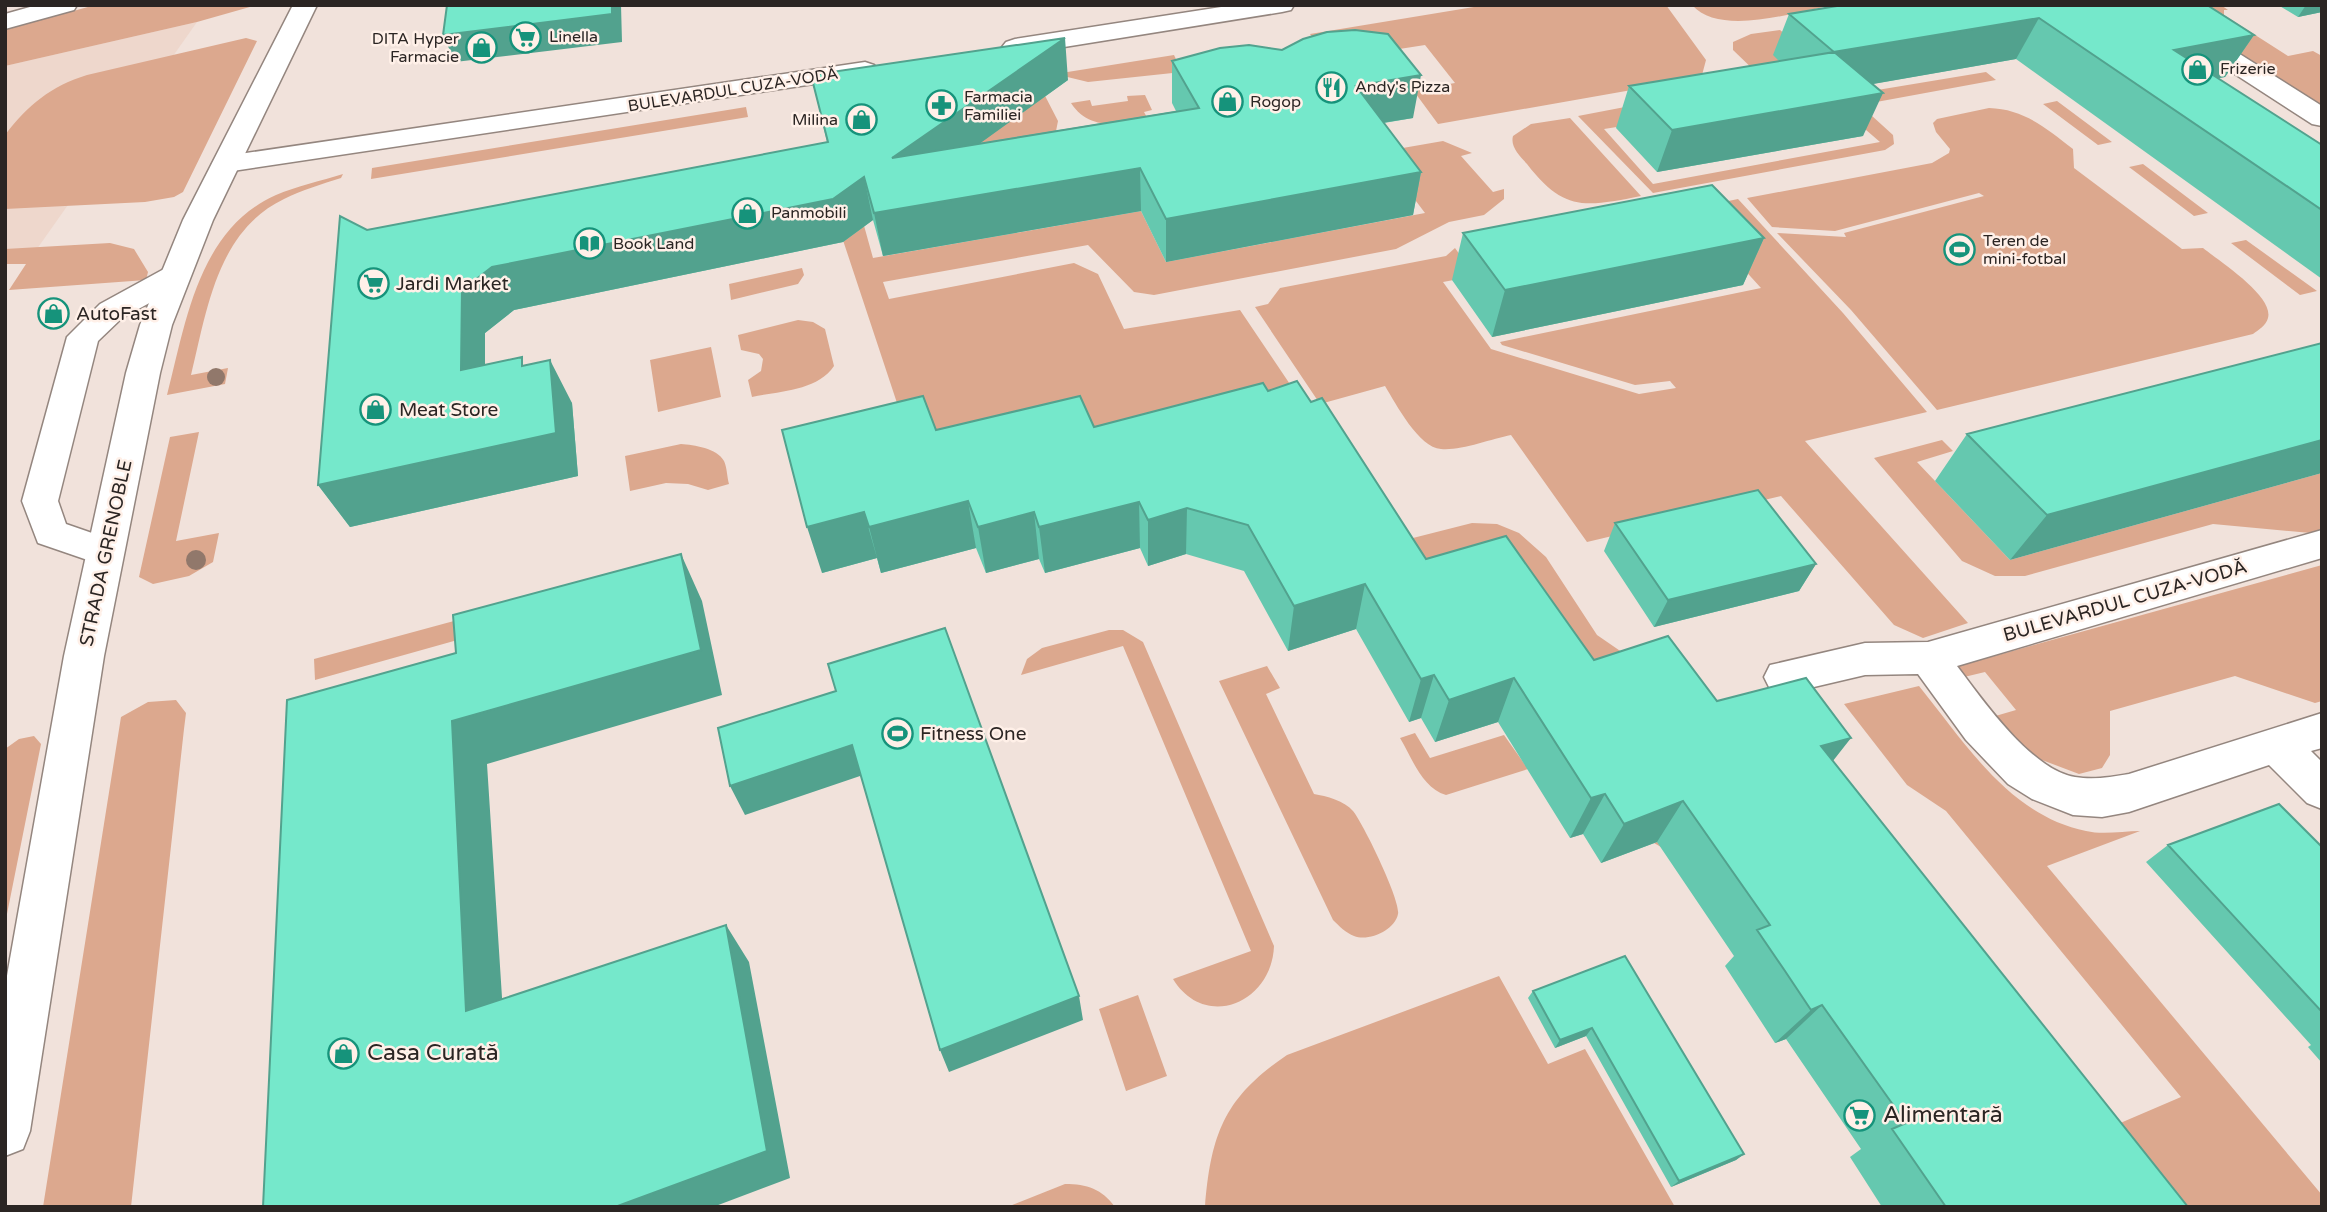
<svg xmlns="http://www.w3.org/2000/svg" width="2327" height="1212" font-family="'Varela Round',sans-serif">
	<style>
		.built { fill: #eed7cc }
		.green { fill: #dca88e }
		.lines { fill: none; stroke-linecap: round; stroke-linejoin: round }
		.minor-casing { stroke: #94867f; stroke-width: 3 }
		.major-casing { stroke: #94867f; stroke-width: 3 }
		.highway-casing { stroke: #94867f; stroke-width: 3 }
		.minor { fill: #fff; fill-rule: evenodd }
		.major { fill: #fff; fill-rule: evenodd }
		.highway { fill: #fff; fill-rule: evenodd }
		.tree { fill: #91786b }
		.wall { fill: #65c8af }
		.shaded-wall { fill: #52a28e }
		.building { fill: #75e8cb; stroke: #52a28e; stroke-width: 2 }
		.labels { text-anchor: middle; dominant-baseline: central; stroke-width: 5; stroke-linejoin: round; paint-order: stroke }
		.far-poi-label { font-size: 16px; fill: #2b2523; stroke: #fff0e8; text-anchor: start }
		.far-street-label { font-size: 16px; fill: #2b2523; stroke: #fff0e8 }
		.poi-label { font-size: 19px; fill: #2b2523; stroke: #fff0e8; text-anchor: start }
		.street-label { font-size: 19px; fill: #2b2523; stroke: #fff0e8 }
		.near-poi-label { font-size: 23px; fill: #2b2523; stroke: #fff0e8; text-anchor: start }
	</style>
	<rect width="100%" height="100%" fill="#f1e2db"/>
	<path class="built" d="M 197,22 L 27,263 L 5,264 L 5,66 Z"/>
	<path class="green" d="M 95,5 L 257,5 L 197,22 L 5,66 L 5,30 Z
		M 1486,5 L 1666,5 L 1706,60 L 1702,75 L 1694,79 L 1438,124 L 1413,90 L 1455,83 L 1425,45 L 1329,60 L 1310,34 Z
		M 1692,5 L 1833,5 C 1795,12 1720,37 1692,5 Z
		M 2163,5 L 2221,5 L 2228,10 L 2224,10 L 2224,15 L 2288,56 L 2313,51 L 2322,56 L 2322,106 Z
		M 1780,30 L 1805,50 L 1816,94 L 1784,99 L 1733,50 L 1733,42 L 1751,34 Z
		M 246,38 L 257,41 L 183,192 L 174,197 L 145,202 L 5,209 L 5,135 C 28,105 51,86 87,75 Z
		M 1174,55 L 1182,72 L 1088,82 L 1055,74 Z
		M 1986,72 L 1996,80 L 1860,105 L 1893,135 L 1894,144 L 1885,150 L 1653,193 L 1578,116 L 1625,107 L 1642,123 L 1604,129 L 1653,184 L 1880,142 L 1829,98 Z
		M 1041,88 L 1058,121 L 1056,131 L 925,154 Z
		M 1145,95 L 1152,110 L 1144,112 L 1150,123 C 1120,124 1089,131 1071,103 L 1090,100 L 1092,106 L 1128,101 L 1127,96 Z
		M 2057,101 L 2112,142 L 2098,145 L 2043,104 Z
		M 746,107 L 748,117 L 371,179 L 372,168 Z
		M 1989,108 C 2024,109 2046,128 2073,149 L 2074,168 L 2182,249 L 2203,248 C 2219,261 2274,296 2268,318 C 2266,326 2258,330 2253,334 L 1937,410 L 1851,310 L 1777,233 L 1846,237 L 1844,233 L 1984,196 L 1979,193 L 1835,231 L 1772,227 L 1747,198 L 1932,163 L 1949,153 L 1950,149 L 1936,132 L 1933,123 L 1937,119 Z
		M 1570,118 L 1641,196 C 1585,207 1564,212 1527,164 C 1520,156 1510,147 1513,136 L 1531,124 Z
		M 1443,141 L 1472,153 L 1461,156 L 1493,192 L 1504,189 L 1504,199 L 1484,215 L 1449,222 L 1396,249 L 1154,295 L 1134,292 L 1088,245 L 883,282 L 889,299 L 1074,263 L 1098,274 L 1124,329 L 1240,310 L 1308,411 L 1101,466 L 796,447 L 899,409 L 826,189 L 848,168 L 873,258 L 1141,211 L 1166,262 L 1425,213 L 1388,164 L 1328,161 Z
		M 2143,164 L 2208,213 L 2194,216 L 2129,167 Z
		M 343,174 L 341,178 C 322,184 302,190 284,199 C 217,231 207,310 191,375 L 228,368 L 225,384 L 167,395 C 186,322 198,230 276,195 C 297,186 321,181 343,174 Z
		M 1738,199 L 1843,313 L 1927,412 L 1805,441 L 1968,623 L 1923,638 L 1894,625 L 1781,496 L 1587,542 L 1511,435 C 1491,439 1460,451 1441,449 C 1419,448 1396,404 1385,386 L 1320,404 L 1255,307 L 1268,304 L 1280,288 L 1446,256 L 1455,248 L 1475,276 L 1443,282 L 1491,349 L 1639,394 L 1676,388 L 1670,381 L 1635,385 L 1502,345 L 1500,342 L 1761,288 L 1701,222 L 1638,220 Z
		M 2246,240 L 2317,291 L 2300,295 L 2231,243 Z
		M 110,243 L 134,249 L 148,272 L 146,280 L 9,290 L 26,264 L 5,264 L 5,249 Z
		M 802,268 L 804,275 L 798,284 L 731,300 L 729,284 Z
		M 798,320 L 813,322 L 825,329 L 834,366 C 817,391 780,391 752,397 L 748,380 L 761,371 L 763,359 L 759,354 L 741,350 L 738,335 Z
		M 711,347 L 721,397 L 658,412 L 650,360 Z
		M 1326,412 L 1409,539 L 1472,523 L 1497,524 L 1519,533 L 1546,557 L 1597,635 L 1738,732 L 1779,791 L 1791,788 L 1798,798 L 1661,847 L 1654,843 L 1739,812 L 1645,681 L 1513,723 L 1511,717 L 1570,697 L 1492,582 L 1364,620 L 1362,617 L 1411,600 L 1316,446 L 1306,449 L 1291,429 L 1264,438 L 1259,431 Z
		M 199,432 L 176,541 L 219,533 L 213,562 L 189,576 L 153,584 L 139,577 L 170,437 Z
		M 1942,440 L 1953,451 L 1917,462 L 2010,560 L 2322,473 L 2322,530 L 2311,533 L 2213,524 L 2025,576 L 1995,576 L 1962,561 L 1874,458 Z
		M 681,444 C 694,445 717,448 724,461 C 727,467 727,477 729,484 L 708,490 L 688,484 L 666,483 L 630,491 L 625,456 Z
		M 2322,565 L 2322,701 L 2315,703 L 2235,676 L 2110,711 L 2110,755 L 2102,768 L 2079,774 L 2034,757 L 1992,717 L 2016,710 L 1985,672 L 1960,678 L 1958,666 Z
		M 590,584 L 621,594 L 315,680 L 314,659 Z
		M 1109,630 L 1123,630 L 1143,642 L 1274,946 C 1272,1003 1205,1031 1173,979 L 1251,951 L 1123,646 L 1021,675 L 1027,659 L 1042,648 Z
		M 1267,666 L 1280,688 L 1266,694 L 1314,794 C 1326,796 1345,801 1353,811 C 1363,823 1401,901 1398,914 C 1395,930 1369,942 1354,936 C 1346,933 1339,926 1333,920 L 1219,681 Z
		M 1919,686 C 1966,744 2009,815 2086,831 C 2103,835 2123,831 2140,831 L 2047,866 L 2322,1195 L 2322,1207 L 2170,1207 L 2118,1124 L 2181,1097 L 1946,811 L 1907,785 L 1844,704 Z
		M 176,700 L 186,713 L 184,729 L 131,1207 L 43,1207 L 121,717 L 148,702 Z
		M 1415,733 L 1430,758 L 1504,735 L 1528,769 L 1446,795 C 1422,788 1412,758 1400,738 Z
		M 34,736 L 41,744 L 5,924 L 5,749 L 19,739 Z
		M 1499,976 L 1548,1064 L 1585,1049 L 1675,1207 L 1205,1207 C 1211,1133 1225,1097 1287,1055 Z
		M 1138,995 L 1167,1076 L 1126,1091 L 1099,1009 Z
		M 1065,1184 C 1087,1184 1102,1189 1115,1207 L 1007,1207 Z"/>
	<g class="lines">
		<defs>
			<path id="minor" d="M 37,5 L 77,5 L 74,10 L 5,29 L 5,14 Z
				M 2133,5 L 2162,5 L 2322,106 L 2322,126 L 2312,124 L 2136,10 Z
				M 175,266 L 186,269 L 190,276 L 186,283 L 122,318 L 98,341 L 58,501 L 66,524 L 118,542 L 124,552 L 118,562 L 105,566 L 38,543 L 22,501 L 67,337 L 100,304 L 164,269 Z
				M 2322,530 L 2322,558 L 1957,666 C 1982,699 2031,770 2075,777 C 2094,780 2110,777 2129,774 L 2322,713 L 2322,748 L 2311,751 L 2322,762 L 2322,809 L 2307,803 L 2269,765 L 2129,812 L 2102,817 L 2073,815 L 2032,799 L 2008,784 L 1966,740 L 1918,674 L 1865,675 L 1784,694 L 1770,689 L 1764,677 L 1770,665 L 1865,643 L 1928,642 Z"/>
			<path id="major" d="M 1234,5 L 1294,5 L 1291,10 L 1282,12 L 1015,55 L 1006,52 L 1002,47 L 1006,42 L 1015,39 Z
				M 865,62 L 874,65 L 878,70 L 874,75 L 226,172 L 216,170 L 212,164 L 216,158 L 226,156 Z"/>
			<path id="highway" d="M 293,5 L 317,5 L 213,220 L 172,325 L 160,373 L 104,656 L 30,1131 L 23,1149 L 5,1156 L 5,987 L 64,656 L 126,373 L 140,325 L 183,220 Z"/>
		</defs>
		<use href="#minor" class="minor-casing"/>
		<use href="#major" class="major-casing"/>
		<use href="#highway" class="highway-casing"/>
		<use href="#minor" class="minor"/>
		<use href="#major" class="major"/>
		<use href="#highway" class="highway"/>
	</g>
	<g class="tree">
		<circle cx="216" cy="377" r="9"/>
		<circle cx="196" cy="560" r="10"/>
	</g>
	<path class="wall" d="M 2278,5 L 2322,5 L 2322,12 L 2298,17 Z
		M 2210,7 L 2254,35 L 2225,77 L 2218,78 L 2322,145 L 2322,279 L 2016,59 L 1872,84 L 1863,136 L 1657,172 L 1616,128 L 1629,86 L 1779,61 L 1773,55 L 1789,14 Z
		M 1172,61 L 1413,118 L 1384,123 L 1421,172 L 1413,215 L 1166,262 L 1141,211 L 883,256 L 873,220 L 843,242 L 514,310 L 485,333 L 485,365 L 526,365 L 572,403 L 578,476 L 350,527 L 318,485 L 367,230 L 827,142 L 811,75 L 1068,80 L 980,143 L 1176,111 L 1172,103 Z
		M 1463,233 L 1764,238 L 1743,285 L 1492,337 L 1452,280 Z
		M 2322,343 L 2010,560 L 1935,481 L 1967,434 Z
		M 1268,391 L 1426,559 L 1594,660 L 1717,701 L 1833,761 L 2188,1207 L 1882,1207 L 1850,1157 L 1861,1149 L 1786,1039 L 1775,1043 L 1751,1006 L 1725,966 L 1734,956 L 1657,842 L 1601,863 L 1583,834 L 1570,838 L 1498,722 L 1435,742 L 1421,718 L 1409,722 L 1356,629 L 1288,651 L 1244,571 L 1186,554 L 1148,566 L 1140,548 L 1045,573 L 1039,559 L 986,573 L 976,548 L 881,573 L 877,558 L 822,573 L 936,430 L 1094,427 Z
		M 1615,523 L 1816,564 L 1799,591 L 1654,627 L 1604,551 Z
		M 2168,845 L 2322,847 L 2322,1063 L 2308,1047 L 2311,1045 L 2146,862 Z
		M 1625,956 L 1744,1154 L 1736,1160 L 1671,1187 L 1586,1036 L 1555,1048 L 1528,998 L 1533,991 Z"/>
	<path class="shaded-wall" d="M 612,5 L 621,5 L 622,42 L 455,62 L 443,35 Z
		M 2184,5 L 2224,5 L 2179,13 Z
		M 2306,5 L 2322,5 L 2322,12 L 2298,17 Z
		M 2039,18 L 2016,59 L 1816,94 L 1834,52 Z
		M 2254,35 L 2225,77 L 2147,92 L 2174,50 Z
		M 1065,38 L 1068,80 L 900,201 L 892,158 Z
		M 1421,75 L 1413,118 L 1350,128 L 1356,86 Z
		M 1883,93 L 1863,136 L 1657,172 L 1672,130 Z
		M 1140,168 L 1141,211 L 883,256 L 874,213 Z
		M 1421,172 L 1413,215 L 1166,262 L 1166,219 Z
		M 864,177 L 873,220 L 843,242 L 514,310 L 485,333 L 485,413 L 461,370 L 462,290 L 492,267 Z
		M 1764,238 L 1743,285 L 1492,337 L 1505,290 Z
		M 550,360 L 572,403 L 578,476 L 350,527 L 318,485 Z
		M 2322,440 L 2322,473 L 2010,560 L 2047,515 Z
		M 968,501 L 976,548 L 881,573 L 869,527 Z
		M 1139,502 L 1140,548 L 1045,573 L 1039,527 Z
		M 1187,508 L 1186,554 L 1148,566 L 1148,520 Z
		M 864,512 L 877,558 L 822,573 L 807,527 Z
		M 1034,512 L 1039,559 L 986,573 L 978,527 Z
		M 681,554 L 702,601 L 722,695 L 487,764 L 505,1044 L 466,1011 L 452,721 Z
		M 1816,564 L 1799,591 L 1654,627 L 1668,600 Z
		M 1365,584 L 1356,629 L 1288,651 L 1294,606 Z
		M 1434,675 L 1421,718 L 1409,722 L 1421,679 Z
		M 1514,678 L 1498,722 L 1435,742 L 1449,700 Z
		M 1851,738 L 1818,780 L 1821,746 Z
		M 852,745 L 863,775 L 745,815 L 730,786 Z
		M 1605,794 L 1583,834 L 1570,838 L 1591,798 Z
		M 1683,801 L 1657,842 L 1601,863 L 1624,824 Z
		M 726,925 L 749,962 L 790,1178 L 713,1207 L 615,1207 Z
		M 1079,996 L 1083,1020 L 949,1072 L 940,1050 Z
		M 1822,1005 L 1786,1039 L 1775,1043 L 1811,1010 Z
		M 1592,1028 L 1586,1036 L 1555,1048 L 1560,1040 Z
		M 1744,1154 L 1736,1160 L 1671,1187 L 1679,1181 Z"/>
	<path class="building" d="M 447,5 L 612,5 L 612,14 L 443,35 Z
		M 1843,5 L 2207,5 L 2254,35 L 2174,50 L 2322,145 L 2322,210 L 2039,18 L 1834,52 L 1883,93 L 1672,130 L 1629,86 L 1834,52 L 1789,14 Z
		M 1355,30 L 1388,34 L 1421,75 L 1356,86 L 1421,172 L 1166,219 L 1140,168 L 874,213 L 864,177 L 833,199 L 492,267 L 462,290 L 461,370 L 522,357 L 522,366 L 550,360 L 556,433 L 318,485 L 340,216 L 367,230 L 828,142 L 811,75 L 1065,38 L 892,158 L 1199,108 L 1172,61 L 1220,48 L 1249,45 L 1282,50 L 1303,39 L 1327,32 Z
		M 1712,185 L 1764,238 L 1505,290 L 1463,233 Z
		M 2322,343 L 2322,440 L 2047,515 L 1967,434 Z
		M 1297,381 L 1311,402 L 1322,398 L 1426,559 L 1506,536 L 1594,660 L 1668,636 L 1717,701 L 1806,678 L 1851,738 L 1821,746 L 2188,1207 L 1946,1207 L 1892,1129 L 1906,1123 L 1822,1005 L 1811,1010 L 1785,971 L 1757,930 L 1770,925 L 1683,801 L 1624,824 L 1605,794 L 1591,798 L 1514,678 L 1449,700 L 1434,675 L 1421,679 L 1365,584 L 1294,606 L 1248,525 L 1187,508 L 1148,520 L 1139,502 L 1039,527 L 1034,512 L 978,527 L 968,501 L 869,527 L 864,512 L 807,527 L 782,430 L 923,396 L 936,430 L 1080,396 L 1094,427 L 1263,383 L 1268,391 Z
		M 1758,490 L 1816,564 L 1668,600 L 1615,523 Z
		M 681,554 L 701,650 L 452,721 L 466,1011 L 726,925 L 767,1151 L 615,1207 L 263,1207 L 287,700 L 456,653 L 453,615 Z
		M 945,628 L 1079,996 L 940,1050 L 852,745 L 730,786 L 718,728 L 836,691 L 828,664 Z
		M 2279,804 L 2322,847 L 2322,1012 L 2168,845 Z
		M 1625,956 L 1744,1154 L 1679,1181 L 1592,1028 L 1560,1040 L 1533,991 Z"/>
	<defs>
		<symbol id="supermarket-ring" viewBox="-11 -11 22 22"><circle r="9.5" fill="#fff0e8" stroke="#16937b" stroke-width="1.5"/><path d="M-6-5.5h2.5l.6 2H6L4.5 2H-2.5L-4.4-4H-6ZM-1.5 3.2a1.3 1.3 0 1 0 .1 0ZM3 3.2a1.3 1.3 0 1 0 .1 0Z" fill="#16937b"/></symbol>
		<symbol id="shop-ring" viewBox="-11 -11 22 22"><circle r="9.5" fill="#fff0e8" stroke="#16937b" stroke-width="1.5"/><path d="M-5-2.5h2.3a2.7 3.5 0 0 1 5.4 0H5L5.5 6h-11ZM-1.5-2.5h3a1.5 2.3 0 0 0-3 0Z" fill="#16937b"/></symbol>
		<symbol id="restaurant-ring" viewBox="-11 -11 22 22"><circle r="9.5" fill="#fff0e8" stroke="#16937b" stroke-width="1.5"/><path d="M-5-6h1v4h1v-4h1v4h1v-4h1v5L-1.5 .5V6h-2V.5L-5-1ZM5-6V6H3V1.5H1.5Q1.5-4 5-6Z" fill="#16937b"/></symbol>
		<symbol id="pharmacy-ring" viewBox="-11 -11 22 22"><circle r="9.5" fill="#fff0e8" stroke="#16937b" stroke-width="1.5"/><path d="M-2-6h4v4h4v4h-4v4h-4v-4h-4v-4h4Z" fill="#16937b"/></symbol>
		<symbol id="library-ring" viewBox="-11 -11 22 22"><circle r="9.5" fill="#fff0e8" stroke="#16937b" stroke-width="1.5"/><path d="M-6-4Q-3-5.5-.7-3.5V5Q-3 3-6 4ZM6-4Q3-5.5 .7-3.5V5Q3 3 6 4Z" fill="#16937b"/></symbol>
		<symbol id="stadium-ring" viewBox="-11 -11 22 22"><circle r="9.5" fill="#fff0e8" stroke="#16937b" stroke-width="1.5"/><path d="M0-5a6.5 5 0 1 0 0 10a6.5 5 0 1 0 0-10ZM-3.5-1.8h7v3.6h-7Z" fill="#16937b"/></symbol>
	</defs>
	<g fill-rule="evenodd">
		<use href="#supermarket-ring" x="508" y="20" width="35" height="35"/>
		<use href="#shop-ring" x="464" y="30" width="35" height="35"/>
		<use href="#shop-ring" x="2180" y="52" width="35" height="35"/>
		<use href="#restaurant-ring" x="1314" y="70" width="35" height="35"/>
		<use href="#shop-ring" x="1210" y="84" width="35" height="35"/>
		<use href="#pharmacy-ring" x="924" y="88" width="35" height="35"/>
		<use href="#shop-ring" x="844" y="102" width="35" height="35"/>
		<use href="#shop-ring" x="730" y="196" width="35" height="35"/>
		<use href="#library-ring" x="572" y="226" width="35" height="35"/>
		<use href="#stadium-ring" x="1942" y="232" width="35" height="35"/>
		<use href="#supermarket-ring" x="356" y="266" width="35" height="35"/>
		<use href="#shop-ring" x="36" y="296" width="35" height="35"/>
		<use href="#shop-ring" x="358" y="392" width="35" height="35"/>
		<use href="#stadium-ring" x="880" y="716" width="35" height="35"/>
		<use href="#shop-ring" x="326" y="1036" width="35" height="35"/>
		<use href="#supermarket-ring" x="1842" y="1098" width="35" height="35"/>
	</g>
	<g class="labels">
		<g class="far-poi-label">
			<text x="549" y="37">Linella</text>
			<text x="459" y="39" text-anchor="end">DITA Hyper<tspan x="459" dy="18">Farmacie</tspan></text>
			<text x="2220" y="69">Frizerie</text>
			<text x="1355" y="87">Andy's Pizza</text>
			<text x="964" y="97">Farmacia<tspan x="964" dy="18">Familiei</tspan></text>
			<text x="1250" y="102">Rogop</text>
			<text x="838" y="120" text-anchor="end">Milina</text>
			<text x="771" y="213">Panmobili</text>
			<text x="1983" y="241">Teren de<tspan x="1983" dy="18">mini-fotbal</tspan></text>
			<text x="613" y="244">Book Land</text>
		</g>
		<g class="far-street-label">
			<text transform="translate(733 90) rotate(-9)">BULEVARDUL CUZA-VODĂ</text>
		</g>
		<g class="poi-label">
			<text x="396" y="284">Jardi Market</text>
			<text x="76" y="314">AutoFast</text>
			<text x="399" y="410">Meat Store</text>
			<text x="920" y="734">Fitness One</text>
		</g>
		<g class="street-label">
			<text transform="translate(106 553) rotate(-78)">STRADA GRENOBLE</text>
			<text transform="translate(2125 601) rotate(-16)">BULEVARDUL CUZA-VODĂ</text>
		</g>
		<g class="near-poi-label">
			<text x="367" y="1053">Casa Curată</text>
			<text x="1883" y="1115">Alimentară</text>
		</g>
	</g>
	<rect width="2327" height="1212" fill="none" stroke="#2b2523" stroke-width="14"/>
</svg>
